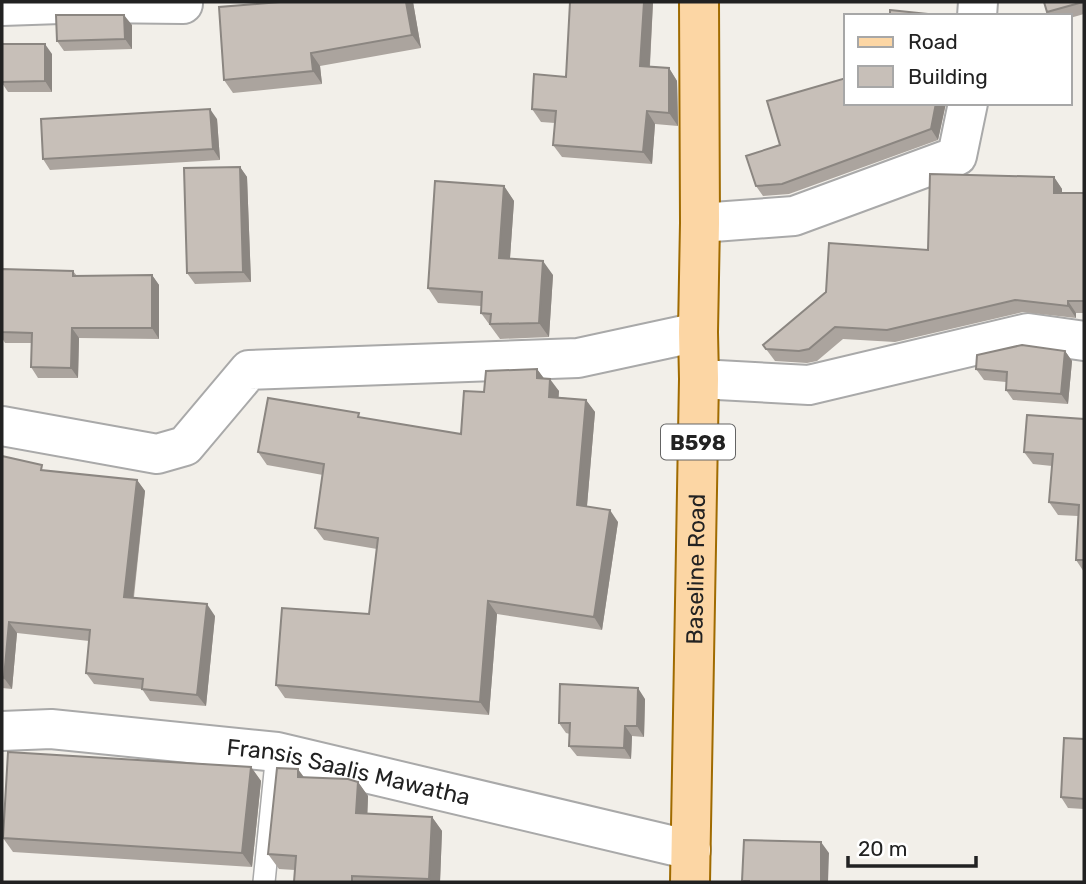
<svg xmlns="http://www.w3.org/2000/svg" width="1086" height="884" font-family="Rubik,sans-serif">
	<style>
		.lines { fill: none; stroke-linecap: round; stroke-linejoin: round }
		.service-casing { stroke: #a9a9a9; stroke-width: 24 }
		.minor-casing { stroke: #a9a9a9; stroke-width: 42 }
		.primary-casing { stroke: #a06b00; stroke-width: 42 }
		.service { stroke: #fff; stroke-width: 21 }
		.minor { stroke: #fff; stroke-width: 38 }
		.primary { stroke: #fcd6a4; stroke-width: 38 }
		.wall { fill: #aba49e }
		.shaded-wall { fill: #8b8681 }
		.building { fill: #c7bfb8; stroke: #8b8681; stroke-width: 2 }
		.labels { text-anchor: middle; dominant-baseline: central; stroke-width: 5; stroke-linejoin: round; paint-order: stroke }
		.shield { fill: #fff; stroke: #646464; stroke-width: 2 }
		.shield-label { font-size: 21px; font-weight: bold; fill: #222 }
		.street-label { font-size: 23px; fill: #222; stroke: #fff }
	</style>
	<rect width="100%" height="100%" fill="#f2efe9"/>
	<g class="lines">
		<defs>
			<path id="service" d="M 264,882 L 277,752"/>
			<g id="minor">
				<path d="M 2,6 L 90,3 L 183,4"/>
				<path d="M 977,16 L 978,2"/>
				<path d="M 700,223 L 794,216 L 957,156 L 968,103"/>
				<path d="M 699,379 L 809,385 L 1028,333 L 1084,341"/>
				<path d="M 2,426 L 157,454 L 185,446 L 249,370 L 578,358 L 698,332"/>
				<path id="s1" d="M 2,731 L 51,729 L 277,752 L 691,850"/>
			</g>
			<g id="primary">
				<path id="s2" d="M 690,882 L 699,379 L 698,332 L 700,223 L 699,2"/>
			</g>
		</defs>
		<use href="#service" class="service-casing"/>
		<use href="#minor" class="minor-casing"/>
		<use href="#primary" class="primary-casing"/>
		<use href="#service" class="service"/>
		<use href="#minor" class="minor"/>
		<use href="#primary" class="primary"/>
	</g>
	<path class="wall" d="M 413,2 L 421,48 L 320,66 L 322,84 L 233,93 L 224,80 Z
		M 653,2 L 650,66 L 669,68 L 677,81 L 678,126 L 655,124 L 652,164 L 562,157 L 553,145 L 555,123 L 541,122 L 532,109 L 566,77 Z
		M 1084,2 L 1084,14 L 1070,18 L 1070,16 L 1049,16 L 1047,12 Z
		M 132,25 L 132,49 L 64,51 L 57,41 Z
		M 2,44 L 52,54 L 52,92 L 8,92 L 2,83 Z
		M 946,103 L 938,140 L 789,194 L 763,196 L 756,186 L 780,145 Z
		M 217,119 L 220,160 L 50,170 L 43,159 Z
		M 240,167 L 247,177 L 251,282 L 195,284 L 187,273 Z
		M 1054,177 L 1062,189 L 1062,193 L 1084,193 L 1084,313 L 1076,313 L 1076,318 L 1023,312 L 895,342 L 843,339 L 817,361 L 807,363 L 775,361 L 763,345 Z
		M 504,186 L 514,201 L 510,258 L 553,275 L 549,337 L 500,339 L 481,313 L 481,306 L 438,303 L 428,288 Z
		M 2,269 L 73,271 L 77,276 L 152,275 L 159,285 L 159,339 L 79,338 L 78,378 L 38,378 L 31,367 L 32,343 L 5,343 L 2,338 Z
		M 1065,351 L 1072,361 L 1068,404 L 1013,400 L 1006,390 L 1006,382 L 984,380 L 976,369 Z
		M 537,369 L 544,379 L 559,391 L 558,397 L 586,400 L 595,412 L 587,506 L 618,522 L 602,630 L 497,614 L 489,715 L 285,698 L 276,685 L 369,614 L 377,549 L 324,540 L 315,528 L 323,475 L 267,465 L 258,452 L 362,418 L 461,434 L 484,392 Z
		M 1084,419 L 1084,572 L 1076,560 L 1078,516 L 1058,515 L 1049,502 L 1052,466 L 1033,464 L 1024,452 Z
		M 2,456 L 46,471 L 137,480 L 145,491 L 134,597 L 215,616 L 206,706 L 150,701 L 142,689 L 94,684 L 86,673 L 89,641 L 17,633 L 12,689 L 2,688 Z
		M 645,699 L 644,737 L 632,736 L 631,759 L 577,756 L 569,746 L 570,734 L 566,733 L 559,723 Z
		M 1084,739 L 1084,809 L 1068,808 L 1061,797 Z
		M 251,767 L 261,781 L 252,867 L 13,852 L 3,838 Z
		M 304,777 L 358,782 L 368,796 L 367,814 L 432,817 L 442,831 L 440,882 L 294,882 L 295,870 L 279,869 L 268,854 Z"/>
	<path class="shaded-wall" d="M 406,2 L 413,2 L 421,48 L 412,35 Z
		M 644,2 L 653,2 L 649,78 L 640,66 Z
		M 124,15 L 132,25 L 132,49 L 125,39 Z
		M 45,44 L 52,54 L 52,92 L 45,81 Z
		M 311,53 L 320,66 L 322,84 L 313,71 Z
		M 669,68 L 677,81 L 678,126 L 669,113 Z
		M 936,103 L 946,103 L 938,140 L 931,129 Z
		M 210,109 L 217,119 L 220,160 L 213,149 Z
		M 647,111 L 655,124 L 652,164 L 643,152 Z
		M 240,167 L 247,177 L 251,282 L 243,272 Z
		M 1054,177 L 1062,189 L 1062,205 L 1054,193 Z
		M 504,186 L 514,201 L 509,272 L 499,258 Z
		M 543,261 L 553,275 L 549,337 L 539,323 Z
		M 152,275 L 159,285 L 159,339 L 152,328 Z
		M 1068,301 L 1076,313 L 1076,318 L 1068,306 Z
		M 72,328 L 79,338 L 78,378 L 71,368 Z
		M 1065,351 L 1072,361 L 1068,404 L 1061,394 Z
		M 537,369 L 546,381 L 537,378 Z
		M 550,379 L 559,391 L 558,409 L 549,397 Z
		M 586,400 L 595,412 L 586,517 L 577,505 Z
		M 137,480 L 145,491 L 132,608 L 124,597 Z
		M 610,510 L 618,522 L 602,630 L 594,617 Z
		M 488,601 L 497,614 L 489,715 L 480,702 Z
		M 207,604 L 215,616 L 206,706 L 197,695 Z
		M 9,622 L 17,633 L 12,689 L 4,678 Z
		M 638,688 L 645,699 L 644,737 L 637,726 Z
		M 625,726 L 632,736 L 631,759 L 624,748 Z
		M 251,767 L 261,781 L 252,867 L 242,853 Z
		M 298,769 L 309,784 L 298,777 Z
		M 358,782 L 368,796 L 367,827 L 356,813 Z
		M 432,817 L 442,831 L 440,882 L 431,882 L 429,879 Z
		M 821,842 L 829,853 L 828,882 L 821,882 Z"/>
	<path class="building" d="M 280,2 L 406,2 L 412,35 L 311,53 L 313,71 L 224,80 L 219,7 Z
		M 570,2 L 644,2 L 640,66 L 669,68 L 669,113 L 647,111 L 643,152 L 553,145 L 556,111 L 532,109 L 534,74 L 566,77 Z
		M 1044,2 L 1083,2 L 1047,12 Z
		M 890,10 L 947,16 L 890,16 Z
		M 56,15 L 124,15 L 125,39 L 57,41 Z
		M 2,44 L 45,44 L 45,81 L 2,82 Z
		M 846,78 L 846,103 L 936,103 L 931,129 L 782,184 L 756,186 L 746,156 L 780,145 L 767,101 Z
		M 210,109 L 213,149 L 43,159 L 41,119 Z
		M 240,167 L 243,272 L 187,273 L 184,168 Z
		M 930,174 L 1054,177 L 1054,193 L 1084,193 L 1084,301 L 1068,301 L 1068,306 L 1015,300 L 887,330 L 835,327 L 809,349 L 799,351 L 766,349 L 763,345 L 826,292 L 829,243 L 928,250 Z
		M 435,181 L 504,186 L 499,258 L 543,261 L 539,323 L 490,324 L 491,314 L 481,313 L 482,292 L 428,288 Z
		M 2,269 L 73,271 L 73,276 L 152,275 L 152,328 L 72,328 L 71,368 L 31,367 L 32,333 L 2,332 Z
		M 1022,345 L 1065,351 L 1061,394 L 1006,390 L 1007,372 L 976,369 L 977,355 Z
		M 537,369 L 537,378 L 550,379 L 549,397 L 586,400 L 577,505 L 610,510 L 594,617 L 488,601 L 480,702 L 276,685 L 282,608 L 369,614 L 378,538 L 315,528 L 324,464 L 258,452 L 268,398 L 359,413 L 358,417 L 461,434 L 464,391 L 484,392 L 486,371 Z
		M 1027,415 L 1084,419 L 1084,560 L 1076,560 L 1079,505 L 1049,502 L 1053,454 L 1024,452 Z
		M 2,456 L 42,465 L 41,470 L 137,480 L 124,597 L 207,604 L 197,695 L 142,689 L 143,679 L 86,673 L 90,630 L 9,622 L 4,678 L 2,677 Z
		M 560,684 L 638,688 L 637,726 L 625,726 L 624,748 L 569,746 L 570,723 L 559,723 Z
		M 1064,738 L 1084,739 L 1084,799 L 1061,797 Z
		M 8,752 L 251,767 L 242,853 L 3,838 Z
		M 277,768 L 298,769 L 298,777 L 348,779 L 358,782 L 356,813 L 432,817 L 429,879 L 352,876 L 352,882 L 294,882 L 296,856 L 268,854 Z
		M 744,840 L 821,842 L 821,882 L 749,882 L 749,881 L 742,881 Z"/>
	<g class="labels">
		<rect class="shield" x="661" y="424.5" width="74" height="35" rx="5"/>
		<g class="shield-label">
			<text x="698" y="442">B598</text>
		</g>
		<g class="street-label">
			<text stroke="none"><textPath href="#s2" startOffset="313">Baseline Road</textPath></text>
			<text stroke="none"><textPath href="#s1" startOffset="350">Fransis Saalis Mawatha</textPath></text>
		</g>
	</g>
	<rect width="1086" height="884" fill="none" stroke="#222222" stroke-width="7"/>
	<rect x="844" y="14" width="228" height="91" fill="#ffffff" stroke="#a7a7a7" stroke-width="2"/>
	<rect x="858" y="37" width="35" height="10" fill="#fcd6a4" stroke="#a7a7a7" stroke-width="2"/>
	<text x="908" y="49" font-size="21" fill="#222222">Road</text>
	<rect x="858" y="66" width="35" height="21" fill="#c7bfb8" stroke="#a7a7a7" stroke-width="2"/>
	<text x="908" y="84" font-size="21" fill="#222222">Building</text>
	<path d="M848 856v10h128v-10" fill="none" stroke="#222222" stroke-width="3.5"/>
	<text x="858" y="856" font-size="21" fill="#222222" stroke="#ffffff" stroke-width="5" paint-order="stroke">20 m</text>
</svg>
